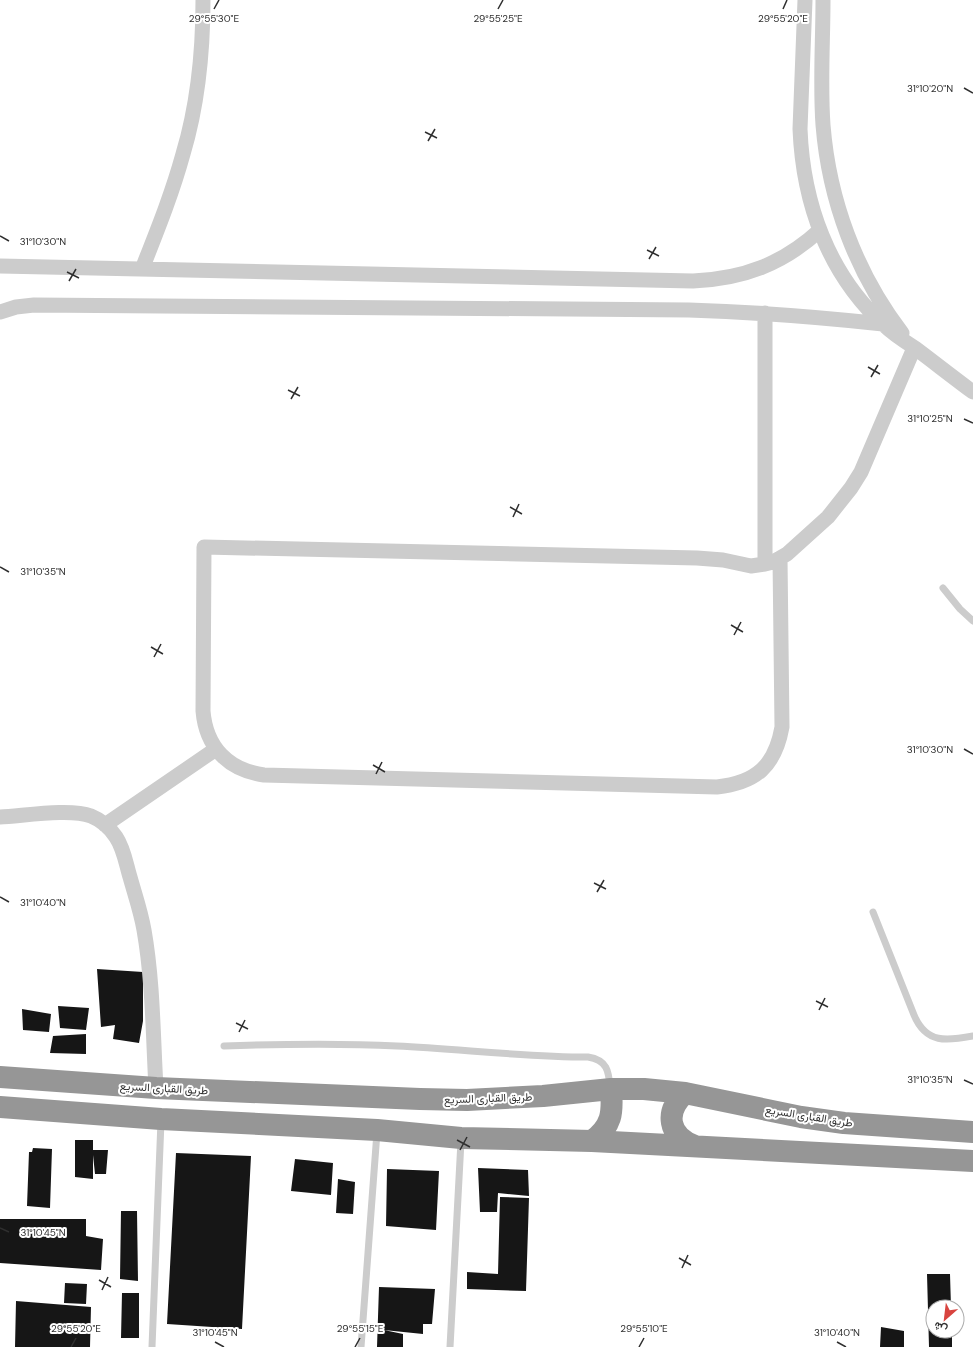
<svg xmlns="http://www.w3.org/2000/svg" width="973" height="1347" font-family="'DM Sans',Vazirmatn,sans-serif">
	<style>
		.building { fill: #161616 }
		.lines { fill: none; stroke-linecap: round; stroke-linejoin: round }
		.lane { stroke: #ccc; stroke-width: 7 }
		.street { stroke: #ccc; stroke-width: 15 }
		.highway { stroke: #969696; stroke-width: 22 }
		.ticks { fill: none; stroke: #2f2f2f; stroke-width: 1.5 }
		.labels { text-anchor: middle; dominant-baseline: central; stroke-width: 4; stroke-linejoin: round; paint-order: stroke }
		.street-label { font-size: 11px; fill: #2f2f2f; stroke: #fff }
		.ticks-label { font-size: 10px; text-anchor: middle; fill: #2f2f2f; stroke: #fff; stroke-width: 4; stroke-linejoin: round; paint-order: stroke }
	</style>
	<rect width="100%" height="100%" fill="#fff"/>
	<path class="building" d="M 97,969 L 143,972 L 143,1021 L 139,1043 L 113,1039 L 115,1025 L 101,1027 Z
		M 58,1006 L 89,1008 L 86,1030 L 60,1028 Z
		M 22,1009 L 51,1014 L 49,1032 L 23,1030 Z
		M 86,1034 L 86,1054 L 50,1053 L 53,1036 Z
		M 75,1140 L 93,1140 L 93,1150 L 108,1150 L 106,1174 L 95,1174 L 93,1155 L 93,1179 L 75,1177 Z
		M 33,1148 L 52,1149 L 50,1208 L 27,1206 L 29,1152 L 32,1152 Z
		M 176,1153 L 251,1156 L 242,1329 L 167,1324 Z
		M 295,1159 L 333,1163 L 331,1195 L 291,1191 Z
		M 478,1168 L 528,1170 L 529,1196 L 498,1193 L 497,1212 L 480,1212 Z
		M 387,1169 L 439,1171 L 436,1230 L 386,1226 Z
		M 338,1179 L 355,1182 L 353,1214 L 336,1213 Z
		M 500,1197 L 529,1198 L 526,1291 L 467,1289 L 467,1272 L 498,1274 Z
		M 121,1211 L 137,1211 L 138,1281 L 120,1279 Z
		M 0,1219 L 86,1219 L 86,1236 L 103,1239 L 101,1270 L 0,1263 Z
		M 927,1274 L 950,1274 L 951,1307 L 933,1307 L 933,1331 L 952,1331 L 952,1347 L 929,1347 Z
		M 65,1283 L 87,1284 L 86,1304 L 64,1303 Z
		M 379,1287 L 435,1289 L 432,1324 L 423,1324 L 423,1334 L 384,1330 L 403,1334 L 403,1347 L 377,1347 Z
		M 122,1293 L 139,1293 L 139,1338 L 121,1338 Z
		M 16,1301 L 91,1307 L 90,1347 L 15,1347 Z
		M 881,1327 L 904,1331 L 904,1347 L 880,1347 Z"/>
	<g class="lines">
		<path class="lane" d="M 943,588 L 960,609 L 973,621
			M 873,912 L 914,1015 C 926,1044 947,1041 973,1036
			M 224,1046 C 281,1044 339,1043 397,1046 C 461,1049 524,1057 588,1057 C 607,1060 609,1071 610,1088
			M 152,1347 L 161,1121
			M 361,1347 L 377,1132
			M 450,1347 L 461,1141"/>
		<path class="street" d="M 805,0 L 800,129 C 803,203 828,274 884,325 C 893,334 904,341 915,348 C 935,363 954,378 973,392
			M 823,0 C 823,41 820,84 823,125 C 829,200 856,273 902,333
			M 0,266 L 693,281 C 743,279 783,264 820,230
			M 142,269 C 157,231 172,194 183,154 C 198,104 203,52 203,0
			M 0,312 L 16,307 L 34,305 L 689,310 C 754,312 818,317 883,324
			M 765,313 L 765,564
			M 780,558 L 782,727 C 775,766 756,783 717,787 L 264,775 C 228,770 206,747 203,711 L 204,547 L 697,558 L 723,560 L 751,566 L 765,564 L 773,562 L 787,554 L 828,517 L 851,488 L 861,472 L 914,348
			M 0,817 C 23,816 70,808 91,816 C 101,820 110,828 116,837 C 124,849 126,864 130,877 C 135,895 141,912 144,930 C 153,981 153,1036 156,1088
			M 105,825 L 216,749"/>
		<path class="highway" d="M 0,1077 L 156,1088 L 420,1099 L 467,1100 L 543,1096 L 611,1089 L 644,1089 L 685,1093 L 801,1117 L 844,1123 L 973,1132
			M 685,1093 C 664,1112 668,1136 695,1146
			M 0,1107 L 161,1119 L 377,1130 L 461,1138 L 592,1141 L 973,1161
			M 592,1141 C 612,1126 613,1113 611,1089"/>
	</g>
	<path class="ticks" d="M 214,9 L 219,0M 498,9 L 503,0M 783,9 L 787,0M 964,88 L 973,93M 425,132 L 437,138M 428,141 L 435,129M 0,236 L 9,241M 647,250 L 659,256M 649,259 L 656,247M 67,272 L 79,278M 69,281 L 76,269M 868,367 L 880,374M 871,377 L 878,365M 288,390 L 300,396M 291,399 L 298,387M 964,419 L 973,423M 510,507 L 522,514M 513,517 L 519,504M 0,567 L 9,572M 731,625 L 743,632M 734,635 L 741,622M 151,647 L 163,654M 154,657 L 161,644M 964,749 L 973,754M 373,765 L 385,772M 376,774 L 382,762M 594,883 L 606,889M 597,892 L 604,880M 0,897 L 9,902M 816,1001 L 828,1007M 819,1010 L 825,998M 236,1023 L 248,1029M 239,1032 L 245,1020M 964,1080 L 973,1084M 457,1140 L 470,1147M 460,1150 L 467,1137M 0,1228 L 9,1232M 679,1258 L 691,1265M 682,1268 L 688,1255M 99,1280 L 111,1287M 102,1290 L 108,1277M 215,1342 L 224,1347M 837,1342 L 846,1347M 71,1347 L 76,1338M 355,1347 L 360,1338M 639,1347 L 644,1338"/>
	<g class="labels">
		<g class="street-label">
			<text transform="translate(164 1088) rotate(3)">طريق القبارى السريع</text>
			<text transform="translate(488 1098) rotate(-2)">طريق القبارى السريع</text>
			<text transform="translate(809 1116) rotate(9)">طريق القبارى السريع</text>
		</g>
	</g>
	<g class="ticks-label">
		<text x="214" y="22">29°55'30"E</text>
		<text x="498" y="22">29°55'25"E</text>
		<text x="783" y="22">29°55'20"E</text>
		<text x="930" y="92">31°10'20"N</text>
		<text x="43" y="245">31°10'30"N</text>
		<text x="930" y="422">31°10'25"N</text>
		<text x="43" y="575">31°10'35"N</text>
		<text x="930" y="753">31°10'30"N</text>
		<text x="43" y="906">31°10'40"N</text>
		<text x="930" y="1083">31°10'35"N</text>
		<text x="43" y="1236">31°10'45"N</text>
		<text x="76" y="1332">29°55'20"E</text>
		<text x="360" y="1332">29°55'15"E</text>
		<text x="644" y="1332">29°55'10"E</text>
		<text x="215" y="1336">31°10'45"N</text>
		<text x="837" y="1336">31°10'40"N</text>
	</g>
	<g transform="translate(945 1319) rotate(208)"><circle r="19" fill="#ffffff" stroke="#acacac"/>
	<path d="M0-3L7 15L0 10L-7 15Z" fill="#d8443f"/>
	<text y="-6" font-size="11" font-weight="bold" text-anchor="middle" fill="#2f2f2f">ش</text>
	</g>
</svg>
